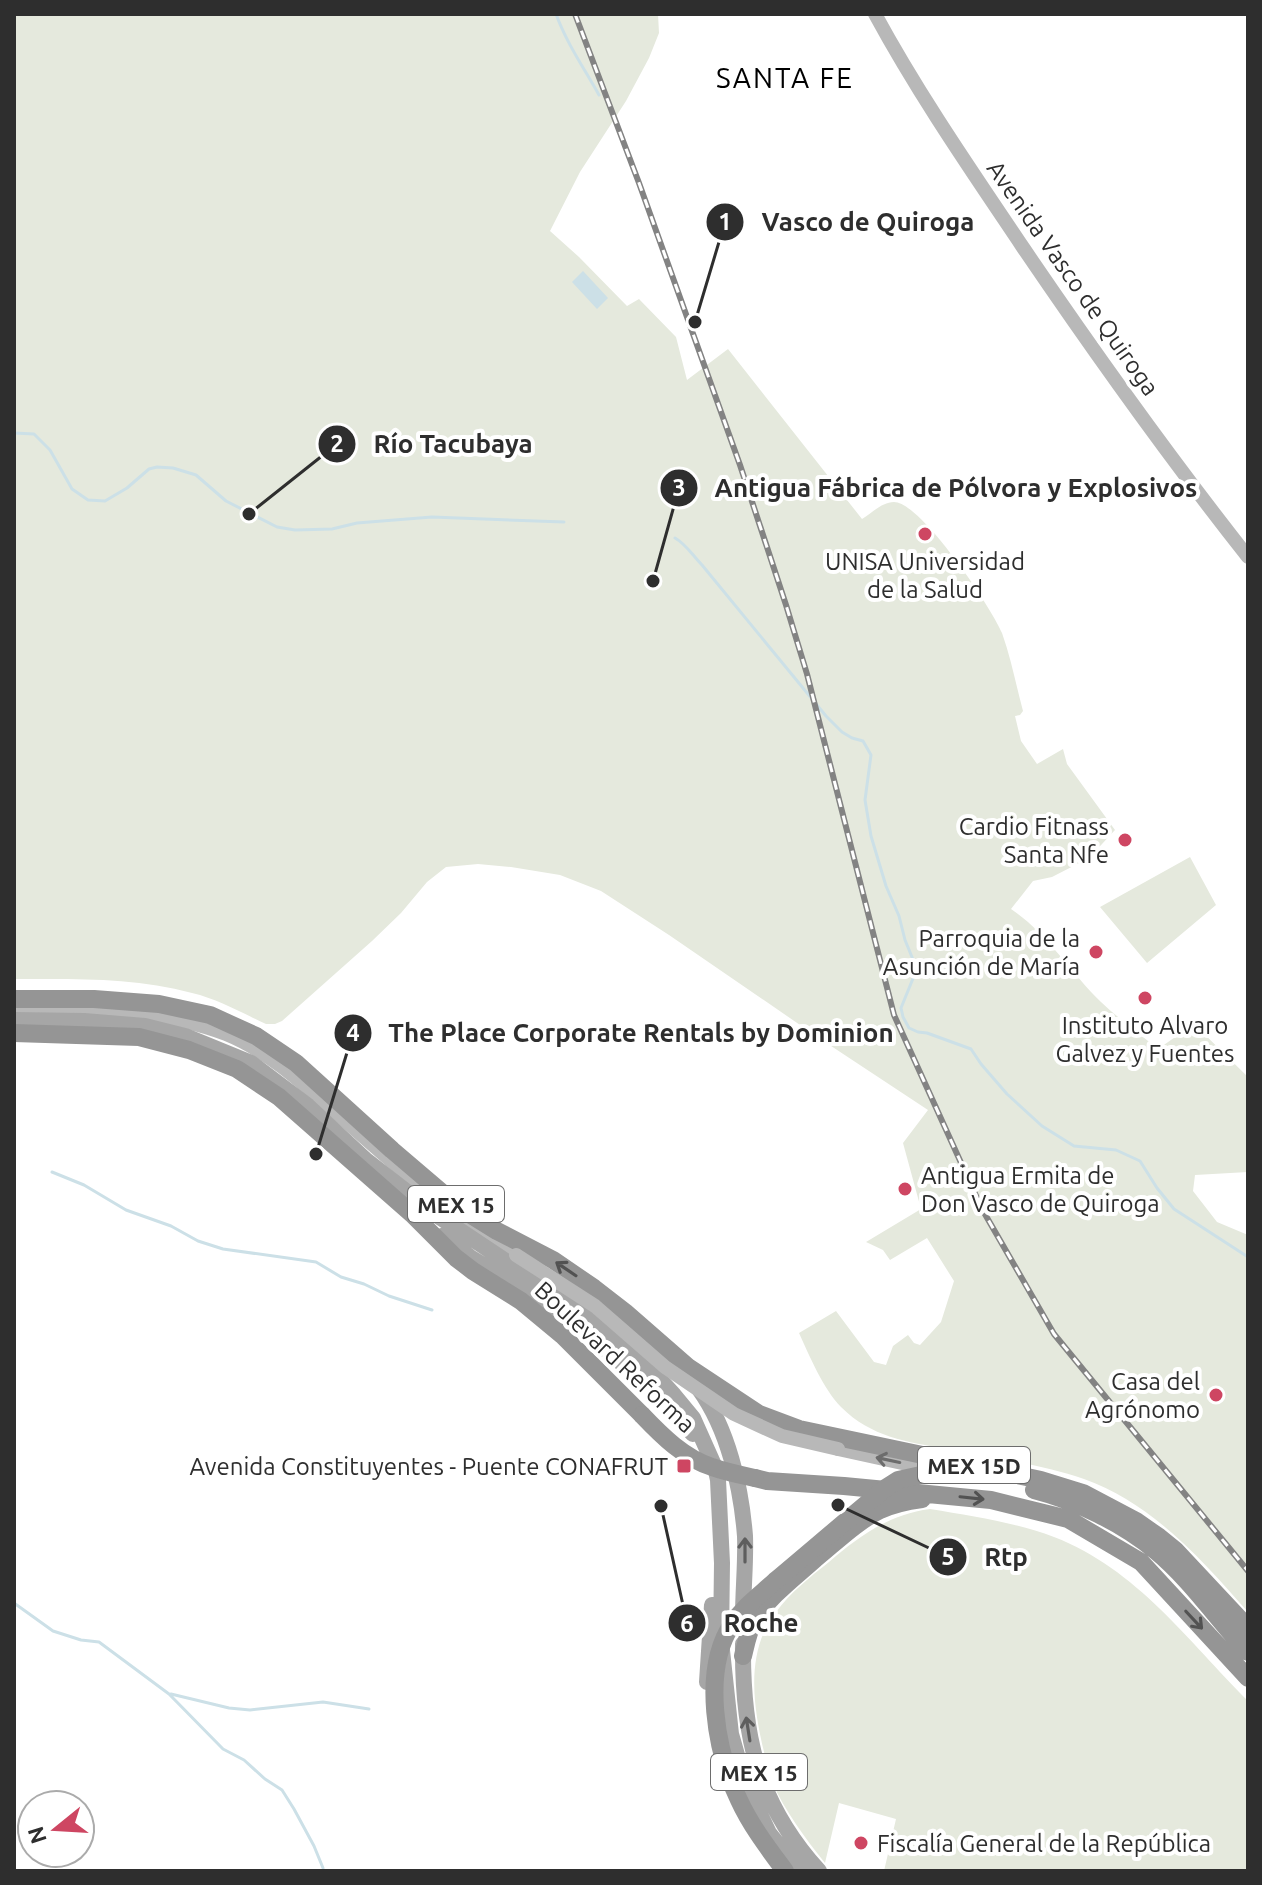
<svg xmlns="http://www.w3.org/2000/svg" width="1262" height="1885" font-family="Ubuntu,sans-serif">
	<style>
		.green { fill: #e5e9dd }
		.water { fill: #cce0e7 }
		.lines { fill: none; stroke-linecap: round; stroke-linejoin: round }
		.stream { stroke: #cce0e7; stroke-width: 3 }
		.secondary { stroke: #b8b8b8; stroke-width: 14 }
		.primary { stroke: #a6a6a6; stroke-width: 16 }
		.highway { stroke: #959595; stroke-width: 18 }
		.rail-casing { stroke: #838383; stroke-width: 6 }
		.rail { stroke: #fff; stroke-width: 3; stroke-dasharray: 9; stroke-linecap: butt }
		.secondary-bridge { stroke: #b8b8b8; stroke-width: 14 }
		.highway-bridge { stroke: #959595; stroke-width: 18 }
		.oneway { stroke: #525252 }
		.oneway2 { stroke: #6c6c6c }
		.oneway3 { stroke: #5e5e5e }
		.poi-dot { fill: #ce4662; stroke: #fff; stroke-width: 3 }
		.labels { text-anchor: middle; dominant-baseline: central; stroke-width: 8; stroke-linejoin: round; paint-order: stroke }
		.shield { fill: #fff; stroke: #6d6d6d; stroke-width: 2 }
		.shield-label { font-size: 22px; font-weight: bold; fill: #2e2e2e }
		.street-label { font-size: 24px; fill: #2e2e2e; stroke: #fff }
		.poi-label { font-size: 24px; fill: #2e2e2e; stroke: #fff; text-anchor: end }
		.quarter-label { font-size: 28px; letter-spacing: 2px; fill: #000; stroke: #fff }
		.leader { fill: none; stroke: #2e2e2e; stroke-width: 3 }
		.callout-dot { fill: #2e2e2e; stroke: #fff; stroke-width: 3 }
		.mark-label { font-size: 24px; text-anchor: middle; font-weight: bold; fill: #fff }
		.callout-label { font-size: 26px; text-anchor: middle; font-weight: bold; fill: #2e2e2e; stroke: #fff; stroke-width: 8; stroke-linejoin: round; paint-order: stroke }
	</style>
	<rect width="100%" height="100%" fill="#fff"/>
	<path class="green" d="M 14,14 L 658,14 L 659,33 L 649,58 L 626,101 L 580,172 L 550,231 L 579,257 L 627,306 L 639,299 L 676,337 L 687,380 L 728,349 L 862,519 C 872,513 882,502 894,502 C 921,502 992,608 1002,633 C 1011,658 1016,685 1023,711 L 1020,715 L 1015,716 L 1021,741 L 1037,764 L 1063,749 L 1067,764 L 1115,830 L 1089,858 L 1052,877 L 1033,881 L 1011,909 C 1047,933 1070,972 1101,1002 C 1119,1019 1140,1034 1158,1049 L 1194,1024 L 1248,1077 L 1248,1172 L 1195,1175 L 1193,1191 L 1217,1222 L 1248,1235 L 1248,1612 C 1202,1560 1152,1503 1084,1479 C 1041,1464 991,1458 947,1449 C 907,1442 871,1437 841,1407 C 824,1390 809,1355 799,1333 L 836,1311 L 874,1362 L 886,1365 L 893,1346 L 908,1335 L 914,1343 L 920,1345 L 941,1322 L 954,1281 L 927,1238 L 890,1260 L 883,1250 L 866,1242 L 921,1209 L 903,1143 L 928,1110 L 819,1038 L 669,935 L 601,891 L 560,875 L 511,867 L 478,864 L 446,867 L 427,882 L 401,913 L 372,941 L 282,1021 L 275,1024 L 266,1024 C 242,1013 218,999 192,993 C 134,977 73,979 14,979 Z
		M 1190,857 L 1216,905 L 1147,963 L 1100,907 Z
		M 930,1509 C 972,1516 1014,1522 1054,1537 C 1137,1569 1188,1641 1248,1701 L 1248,1871 L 884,1871 L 896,1819 L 839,1803 L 825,1863 C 805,1838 785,1811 772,1782 C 768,1773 767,1762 764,1752 C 753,1706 745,1652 776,1612 C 791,1592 810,1577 829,1562 C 859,1536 890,1514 930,1509 Z"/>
	<path class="water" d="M 583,271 L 608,298 L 597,309 L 572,282 Z"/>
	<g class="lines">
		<path class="stream" d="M 556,14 C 567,44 584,68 599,95
			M 14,433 L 34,434 L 50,450 L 72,489 L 88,500 L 105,501 L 127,488 L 149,469 L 157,467 L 173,468 L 196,475 L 226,501 L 277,527 L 295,530 L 332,529 L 357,523 L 432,517 L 564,522
			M 675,538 C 686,544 693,556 702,565 L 826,716 L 842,732 L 852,738 L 863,741 L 871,755 L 865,800 L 871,836 L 886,886 L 899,916 L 905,940 L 914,962 L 914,976 L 901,1008 L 903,1017 L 909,1028 L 918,1032 L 927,1033 L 971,1049 L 981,1064 L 1007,1094 L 1042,1126 L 1074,1146 L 1116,1150 L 1140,1161 L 1157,1188 L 1174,1209 L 1248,1257
			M 52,1172 L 84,1185 L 126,1210 L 171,1226 L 198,1241 L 223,1249 L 316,1262 L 341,1277 L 364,1284 L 389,1296 L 432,1310
			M 14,1603 L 53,1631 L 81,1640 L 99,1642 L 169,1694 L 223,1749 L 244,1760 L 265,1779 L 282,1790 L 294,1809 L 314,1846 L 323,1868
			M 171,1694 L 229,1708 L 250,1710 L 323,1702 L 369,1709"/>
		<path class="secondary" d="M 875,14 C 919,95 971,170 1022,246 C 1094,352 1169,457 1248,557
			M 14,1010 C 85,1011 159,1008 226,1034 C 273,1053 311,1091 349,1124 C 387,1158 426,1191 465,1224 L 483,1238 L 516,1255
			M 838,1449 L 934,1470"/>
		<path class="primary" d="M 14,1020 L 84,1021 L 145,1026 L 185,1036 L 251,1063 L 308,1106 L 366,1160 L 438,1216 L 593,1319 L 641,1359 L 674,1395 L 693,1418 L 714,1465
			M 442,1236 L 470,1257 L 572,1320 L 650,1388 L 693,1434
			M 699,1389 C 728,1429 741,1486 745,1536 C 746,1562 743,1590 743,1617
			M 710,1460 L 716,1471 L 718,1480 L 722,1563 L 721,1641 L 731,1734 L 743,1776 L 757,1808 L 769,1833 L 799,1871
			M 743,1644 C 742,1734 757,1803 819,1871
			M 707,1682 L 712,1605"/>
		<path class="highway" d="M 14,999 L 94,999 L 159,1004 L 210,1015 L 256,1036 L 296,1063 L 392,1150 L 460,1208 L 497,1231 L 553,1260 L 594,1288 L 625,1312 L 688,1367 L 759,1414 L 799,1429 L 1041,1480 L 1083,1493 L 1136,1521 L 1159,1537 L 1175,1550 L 1248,1628
			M 14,1033 L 139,1037 L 189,1050 L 237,1069 L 279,1097 L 412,1214 L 456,1258 L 473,1271 L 521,1301 L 562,1335 L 642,1415
			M 755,1478 L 767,1481 L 844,1486 L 991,1500 L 1068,1519 L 1141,1562 L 1248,1678
			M 1034,1490 C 1077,1501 1122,1523 1156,1551 C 1191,1580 1217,1619 1248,1652
			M 743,1656 C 746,1644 748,1632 754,1621 C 769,1596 794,1578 815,1559 C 836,1542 856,1522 880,1510 C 893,1504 907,1501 922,1499"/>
		<defs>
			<path id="rail" d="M 575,14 L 639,183 L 740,465 L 786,605 L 807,674 L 894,1015 L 982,1209 L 1054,1334 L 1248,1571"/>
		</defs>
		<use href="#rail" class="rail-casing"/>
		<use href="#rail" class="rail"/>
		<path class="secondary-bridge" d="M 516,1255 L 595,1306 L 665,1367 L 734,1414 L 782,1436 L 838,1449"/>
		<path class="highway-bridge" d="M 642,1415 C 662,1436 684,1458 712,1467 C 726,1472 741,1475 755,1478
			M 785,1871 C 768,1848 751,1826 739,1800 C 716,1752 701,1671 732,1624 C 743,1607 760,1595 775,1581 C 812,1550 849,1518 887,1487 L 898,1480 L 939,1471"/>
	</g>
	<defs><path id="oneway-shaft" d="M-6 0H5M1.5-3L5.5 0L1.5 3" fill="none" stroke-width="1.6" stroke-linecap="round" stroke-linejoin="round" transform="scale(2)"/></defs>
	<g class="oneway">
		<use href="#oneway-shaft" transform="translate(566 1269) rotate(-146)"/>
		<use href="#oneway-shaft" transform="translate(972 1498) rotate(6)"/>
		<use href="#oneway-shaft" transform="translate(1194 1620) rotate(47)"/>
	</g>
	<use class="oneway2" href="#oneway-shaft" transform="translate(888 1460) rotate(-168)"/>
	<g class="oneway3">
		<use href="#oneway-shaft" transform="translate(745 1550) rotate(-90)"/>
		<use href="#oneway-shaft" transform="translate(748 1729) rotate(-99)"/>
	</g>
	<g class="poi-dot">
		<circle cx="925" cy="534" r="8"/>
		<circle cx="1125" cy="840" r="8"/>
		<circle cx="1096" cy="952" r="8"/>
		<circle cx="1145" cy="998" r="8"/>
		<circle cx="905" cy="1189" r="8"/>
		<circle cx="1216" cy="1395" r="8"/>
		<rect x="676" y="1458" width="16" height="16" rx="4"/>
		<circle cx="861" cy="1843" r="8"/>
	</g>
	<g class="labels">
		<g class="shield">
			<rect x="408" y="1186" width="96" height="36" rx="6"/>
			<rect x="918" y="1447" width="112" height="36" rx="6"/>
			<rect x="711" y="1754" width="96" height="36" rx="6"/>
		</g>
		<g class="shield-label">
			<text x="456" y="1204">MEX 15</text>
			<text x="974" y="1465">MEX 15D</text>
			<text x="759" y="1772">MEX 15</text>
		</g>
		<g class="street-label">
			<text transform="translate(1073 278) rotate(55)">Avenida Vasco de Quiroga</text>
			<text transform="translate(615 1357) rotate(43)">Boulevard Reforma</text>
		</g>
		<g class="poi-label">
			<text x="925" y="561" text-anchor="middle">UNISA Universidad<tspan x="925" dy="28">de la Salud</tspan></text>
			<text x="1109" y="826">Cardio Fitnass<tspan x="1109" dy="28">Santa Nfe</tspan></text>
			<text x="1080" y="938">Parroquia de la<tspan x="1080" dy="28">Asunción de María</tspan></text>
			<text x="1145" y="1025" text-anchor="middle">Instituto Alvaro<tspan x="1145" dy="28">Galvez y Fuentes</tspan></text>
			<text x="921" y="1175" text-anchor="start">Antigua Ermita de<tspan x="921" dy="28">Don Vasco de Quiroga</tspan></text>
			<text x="1200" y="1381">Casa del<tspan x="1200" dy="28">Agrónomo</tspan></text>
			<text x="668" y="1466">Avenida Constituyentes - Puente CONAFRUT</text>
			<text x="877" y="1843" text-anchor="start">Fiscalía General de la República</text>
		</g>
		<g class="quarter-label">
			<text x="785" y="77">SANTA FE</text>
		</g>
	</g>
	<path class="leader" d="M695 322L725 222M249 514L337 444M653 581L679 488M316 1154L353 1033M838 1505L948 1557M661 1506L687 1623"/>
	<g class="callout-dot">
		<circle cx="695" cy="322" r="8"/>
		<circle cx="249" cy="514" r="8"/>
		<circle cx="653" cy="581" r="8"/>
		<circle cx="316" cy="1154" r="8"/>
		<circle cx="838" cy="1505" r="8"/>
		<circle cx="661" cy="1506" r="8"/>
		<circle cx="725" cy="222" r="20"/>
		<circle cx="337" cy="444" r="20"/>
		<circle cx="679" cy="488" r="20"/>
		<circle cx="353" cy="1033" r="20"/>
		<circle cx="948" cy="1557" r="20"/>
		<circle cx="687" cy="1623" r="20"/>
	</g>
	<g class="mark-label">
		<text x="725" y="230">1</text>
		<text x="337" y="452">2</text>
		<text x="679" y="496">3</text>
		<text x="353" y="1041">4</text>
		<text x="948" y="1565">5</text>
		<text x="687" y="1632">6</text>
	</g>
	<g class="callout-label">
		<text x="868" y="231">Vasco de Quiroga</text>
		<text x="453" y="453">Río Tacubaya</text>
		<text x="956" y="497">Antigua Fábrica de Pólvora y Explosivos</text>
		<text x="641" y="1042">The Place Corporate Rentals by Dominion</text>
		<text x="1006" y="1566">Rtp</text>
		<text x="761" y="1632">Roche</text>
	</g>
	<rect width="1262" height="1885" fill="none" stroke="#2e2e2e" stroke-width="32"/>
	<g transform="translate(56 1829) rotate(252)"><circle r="38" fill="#ffffff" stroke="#ababab" stroke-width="2"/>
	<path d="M0-6L14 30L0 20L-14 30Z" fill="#ce4662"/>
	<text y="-12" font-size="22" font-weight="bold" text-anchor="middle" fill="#2e2e2e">N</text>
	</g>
</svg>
